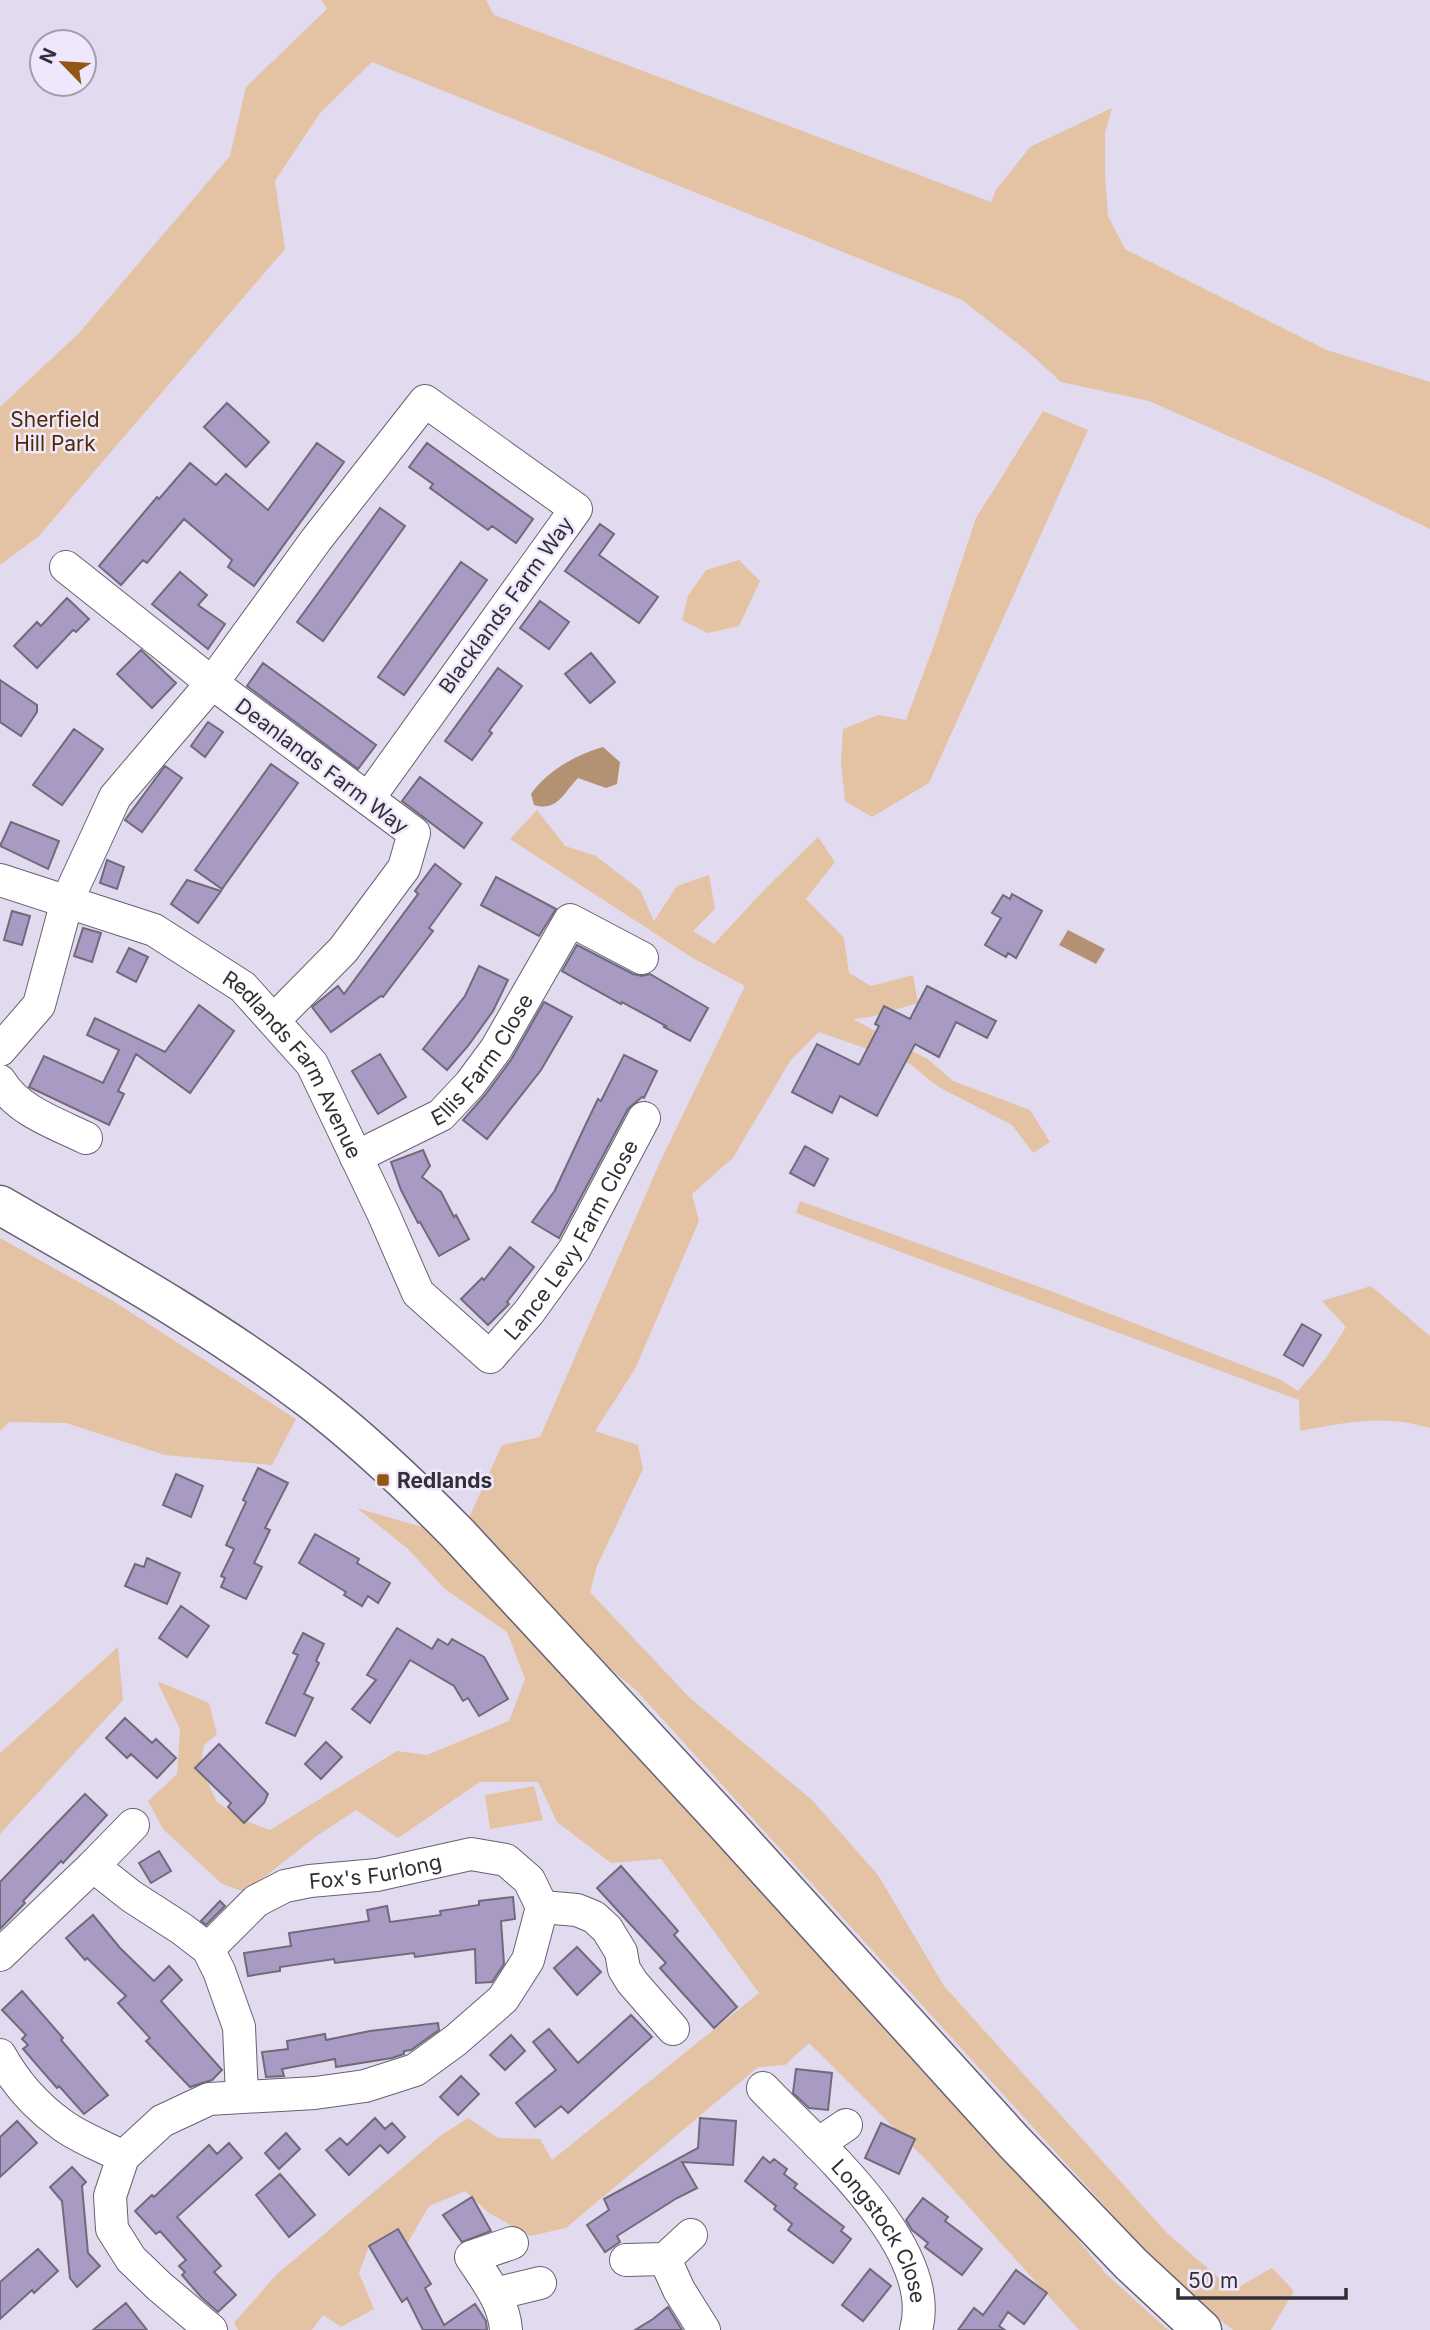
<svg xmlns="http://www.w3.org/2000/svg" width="1430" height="2330" font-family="Inter,sans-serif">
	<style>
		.green { fill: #e4c2a4 }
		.water { fill: #b49172 }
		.building { fill: #a89ac3; stroke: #706a7b; stroke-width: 2 }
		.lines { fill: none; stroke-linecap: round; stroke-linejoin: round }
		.minor-casing { stroke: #666172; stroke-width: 34 }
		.highway-casing { stroke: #666172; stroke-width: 41 }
		.minor { stroke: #fff; stroke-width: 32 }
		.highway { stroke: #fff; stroke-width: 38 }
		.poi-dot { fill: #915713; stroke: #efe8fc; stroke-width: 2.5 }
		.labels { text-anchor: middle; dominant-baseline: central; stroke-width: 5; stroke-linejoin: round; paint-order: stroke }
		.park-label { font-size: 21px; fill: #4e2b02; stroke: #efe8fc }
		.street-label { font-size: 21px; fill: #322f37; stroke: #efe8fc }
		.poi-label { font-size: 21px; font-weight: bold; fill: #322f37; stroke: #efe8fc; text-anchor: start }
	</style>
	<rect width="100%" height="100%" fill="#e2dbef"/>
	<path class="green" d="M 321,0 L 486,0 L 494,15 L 991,202 L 996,190 L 1030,147 L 1112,108 L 1105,133 L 1105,174 L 1108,216 L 1125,249 L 1327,350 L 1430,382 L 1430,529 L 1326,479 L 1149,401 L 1061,382 L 1026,350 L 962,300 L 372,62 L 320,113 L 275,181 L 285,249 L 39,536 L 0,565 L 0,407 L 80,332 L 230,156 L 246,87 L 327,9 Z
		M 1043,411 L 1088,430 L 929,783 L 872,817 L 845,801 L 841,761 L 843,729 L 878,715 L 906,720 L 934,645 L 976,518 Z
		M 739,560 L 760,581 L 739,626 L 708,633 L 682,620 L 688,596 L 706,570 Z
		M 537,810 L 565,846 L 596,856 L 640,890 L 654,921 L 677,886 L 709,875 L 715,909 L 693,931 L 714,944 L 764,890 L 818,837 L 835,862 L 806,899 L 844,938 L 849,973 L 871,986 L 913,975 L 918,1003 L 870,1017 L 853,1019 L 929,1060 L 953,1081 L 1030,1110 L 1050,1142 L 1033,1153 L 1012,1125 L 937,1086 L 910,1064 L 819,1032 L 790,1061 L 733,1158 L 692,1194 L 699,1221 L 635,1369 L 595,1431 L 638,1445 L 643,1469 L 597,1566 L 590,1592 L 690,1698 L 812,1800 L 878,1875 L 944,1986 L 1168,2234 L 1233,2290 L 1272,2268 L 1294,2291 L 1271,2330 L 1233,2330 L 1177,2286 L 637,1691 L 551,1619 L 468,1520 L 502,1445 L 540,1437 L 660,1162 L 745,986 L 691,957 L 510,839 Z
		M 800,1201 L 1051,1291 L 1281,1380 L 1298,1391 L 1326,1358 L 1346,1327 L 1322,1301 L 1371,1286 L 1430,1336 L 1430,1428 C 1382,1414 1348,1422 1300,1431 L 1299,1400 L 796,1213 Z
		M 0,1238 L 113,1301 L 296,1419 L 272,1465 L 165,1455 L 66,1423 L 9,1422 L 0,1431 Z
		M 357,1508 L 443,1533 L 1015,2163 L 1106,2274 L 1168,2330 L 1079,2330 L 932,2166 L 809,2043 L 785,2065 L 758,2067 L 566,2228 L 530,2236 L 489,2213 L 465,2191 L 429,2206 L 407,2244 L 398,2229 L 369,2246 L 359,2273 L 374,2309 L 341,2327 L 323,2315 L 312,2330 L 238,2330 L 234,2323 L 276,2275 L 440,2136 L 468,2118 L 498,2138 L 540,2139 L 552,2160 L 759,1993 L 661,1859 L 611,1863 L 557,1822 L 538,1782 L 480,1782 L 398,1838 L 356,1810 L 318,1835 L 245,1892 L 222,1884 L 163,1829 L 148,1801 L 177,1774 L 180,1729 L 157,1681 L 209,1703 L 217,1734 L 204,1745 L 200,1767 L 217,1802 L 243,1820 L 270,1830 L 397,1751 L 427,1755 L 509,1721 L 525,1679 L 507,1632 L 445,1589 L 408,1549 Z
		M 118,1647 L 123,1700 L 0,1834 L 0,1753 Z
		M 534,1786 L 543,1820 L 490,1829 L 485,1795 Z"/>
	<path class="water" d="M 603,747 L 620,762 L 617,784 L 606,788 L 578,778 C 563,793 558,812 534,805 L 531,794 C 547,771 577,754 603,747 Z
		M 1068,930 L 1105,949 L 1096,964 L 1059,945 Z"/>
	<path class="building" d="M 227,403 L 269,442 L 246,467 L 204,427 Z
		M 317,443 L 344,462 L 254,586 L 228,567 L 232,560 L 184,519 L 147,563 L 143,560 L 121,585 L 99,566 L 157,497 L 159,499 L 190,463 L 216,485 L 226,474 L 268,510 Z
		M 427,443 L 533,519 L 516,543 L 492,526 L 488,530 L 430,488 L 433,484 L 409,467 Z
		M 380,508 L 405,526 L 323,641 L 297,622 Z
		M 600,524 L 614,534 L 599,555 L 658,597 L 639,623 L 565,571 Z
		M 461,562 L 487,580 L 404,695 L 378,677 Z
		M 180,572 L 207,595 L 198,605 L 225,624 L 208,649 L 152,604 Z
		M 67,598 L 89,619 L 76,632 L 73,630 L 37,668 L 14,646 L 37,622 L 41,626 Z
		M 540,601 L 569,622 L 549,649 L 520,628 Z
		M 141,650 L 176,683 L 152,708 L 117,674 Z
		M 591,653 L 615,682 L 590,703 L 565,674 Z
		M 263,663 L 376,745 L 358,769 L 247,686 Z
		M 498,668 L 522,686 L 489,731 L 492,733 L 472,760 L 445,741 Z
		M 0,680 L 37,705 L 37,712 L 21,736 L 0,722 Z
		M 208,722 L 223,732 L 205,757 L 191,746 Z
		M 74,729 L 103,749 L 62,805 L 33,785 Z
		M 271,764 L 298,783 L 222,889 L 195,870 Z
		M 165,766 L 182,778 L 142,832 L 125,820 Z
		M 420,777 L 482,823 L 464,848 L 402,801 Z
		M 11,822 L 59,841 L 48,869 L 0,846 Z
		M 107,860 L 124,867 L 117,889 L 100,883 Z
		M 435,864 L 461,884 L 429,928 L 433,931 L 383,997 L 381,996 L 331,1032 L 312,1007 L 338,986 L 344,994 L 418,894 L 415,891 Z
		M 496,877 L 556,909 L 539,936 L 481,905 Z
		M 187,880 L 221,891 L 198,923 L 171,904 Z
		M 1012,894 L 1042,911 L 1016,958 L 1008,953 L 1006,957 L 985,945 L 1001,918 L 992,913 L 1003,895 L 1010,899 Z
		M 12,911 L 30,916 L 22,945 L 4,940 Z
		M 83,928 L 101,933 L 92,962 L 74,956 Z
		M 577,945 L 633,974 L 642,976 L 650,974 L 708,1008 L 690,1041 L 664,1027 L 666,1026 L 622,1002 L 621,1004 L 562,971 Z
		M 129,948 L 148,957 L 136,982 L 117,972 Z
		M 479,966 L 508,980 L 493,1011 L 468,1046 L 447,1070 L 423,1049 L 465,996 Z
		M 927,986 L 996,1021 L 987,1038 L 956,1022 L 939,1057 L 915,1044 L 877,1116 L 840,1096 L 832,1113 L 792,1092 L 817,1044 L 859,1065 L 879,1026 L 875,1024 L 884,1006 L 910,1019 Z
		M 544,1002 L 572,1017 L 541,1070 L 487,1139 L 463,1120 L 485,1095 L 511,1060 Z
		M 199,1005 L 234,1031 L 190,1093 L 136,1054 L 118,1091 L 124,1094 L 109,1125 L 29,1087 L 44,1056 L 103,1083 L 119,1050 L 87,1035 L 95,1018 L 165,1052 Z
		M 380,1054 L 406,1097 L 378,1114 L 352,1071 Z
		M 624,1055 L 657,1071 L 644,1098 L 642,1097 L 628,1109 L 559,1238 L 532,1222 L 556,1189 L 555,1190 L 585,1126 L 598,1099 L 601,1101 Z
		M 805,1146 L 828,1159 L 814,1186 L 790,1173 Z
		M 423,1150 L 430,1166 L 422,1177 L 441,1192 L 454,1217 L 456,1215 L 469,1239 L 439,1256 L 420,1222 L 418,1223 L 401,1190 L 391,1162 Z
		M 510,1247 L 534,1267 L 507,1302 L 509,1304 L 488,1325 L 461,1299 L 482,1278 L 484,1280 Z
		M 1302,1324 L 1321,1335 L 1303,1366 L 1284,1355 Z
		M 258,1468 L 288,1483 L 265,1528 L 270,1530 L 254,1563 L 262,1567 L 246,1599 L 221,1587 L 225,1578 L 221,1576 L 234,1549 L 226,1545 L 246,1502 L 243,1500 Z
		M 176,1474 L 203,1486 L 191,1517 L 163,1505 Z
		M 315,1534 L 359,1559 L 357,1563 L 390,1583 L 378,1603 L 368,1596 L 362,1606 L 344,1595 L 346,1592 L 299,1563 Z
		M 147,1558 L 180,1573 L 167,1604 L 125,1586 L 135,1564 L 144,1567 Z
		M 181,1606 L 209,1626 L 187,1657 L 159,1638 Z
		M 397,1628 L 432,1649 L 438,1639 L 448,1645 L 452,1639 L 484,1657 L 508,1699 L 479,1716 L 468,1698 L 463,1701 L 454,1686 L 410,1660 L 370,1723 L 352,1709 L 376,1680 L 367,1675 Z
		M 303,1633 L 324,1644 L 316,1661 L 319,1663 L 304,1694 L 313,1698 L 295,1736 L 266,1723 L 298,1655 L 293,1653 Z
		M 125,1718 L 152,1743 L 156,1739 L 176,1758 L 157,1778 L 131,1754 L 127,1758 L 106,1738 Z
		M 326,1742 L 342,1757 L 321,1779 L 305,1764 Z
		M 219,1744 L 268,1794 L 264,1803 L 244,1823 L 228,1807 L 231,1803 L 195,1768 Z
		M 85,1794 L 107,1815 L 63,1863 L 61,1861 L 23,1901 L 25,1903 L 0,1929 L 0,1882 Z
		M 159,1851 L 171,1871 L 151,1883 L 139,1863 Z
		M 621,1866 L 678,1931 L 674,1935 L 737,2007 L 714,2028 L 660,1968 L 666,1963 L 597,1888 Z
		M 513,1897 L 515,1919 L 501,1921 L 504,1964 L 492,1982 L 476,1983 L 475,1949 L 415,1957 L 414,1953 L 335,1963 L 334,1959 L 280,1967 L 280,1971 L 248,1976 L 244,1953 L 291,1946 L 289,1933 L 369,1921 L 367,1910 L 387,1906 L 390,1922 L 441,1915 L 440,1911 L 479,1905 L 479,1901 Z
		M 220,1901 L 225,1906 L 206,1925 L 201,1921 Z
		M 93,1915 L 120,1948 L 154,1981 L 169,1966 L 182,1980 L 161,2001 L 222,2070 L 212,2080 L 190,2087 L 146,2041 L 150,2038 L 118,2003 L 126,1996 L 87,1958 L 85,1960 L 66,1938 Z
		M 577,1947 L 601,1972 L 577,1995 L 554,1968 Z
		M 22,1991 L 63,2038 L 61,2040 L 108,2095 L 84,2114 L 59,2086 L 57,2088 L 23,2049 L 28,2045 L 22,2039 L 26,2035 L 2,2010 Z
		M 631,2015 L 652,2037 L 568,2113 L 561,2106 L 535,2127 L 516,2103 L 556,2070 L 533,2042 L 549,2029 L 578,2063 Z
		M 438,2023 L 439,2030 L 411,2050 L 404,2051 L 404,2054 L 392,2058 L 336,2067 L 335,2059 L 282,2069 L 284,2076 L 266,2077 L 262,2052 L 288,2049 L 287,2041 L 325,2034 L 326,2040 L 370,2031 Z
		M 511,2035 L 525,2051 L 505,2070 L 490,2055 Z
		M 796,2069 L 832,2073 L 828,2110 L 809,2108 L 793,2093 Z
		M 461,2076 L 479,2094 L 458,2115 L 440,2097 Z
		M 375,2118 L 385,2129 L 392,2123 L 405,2137 L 388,2153 L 380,2145 L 349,2175 L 326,2150 L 340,2138 L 347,2145 Z
		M 700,2118 L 736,2121 L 733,2165 L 682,2162 L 697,2188 L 677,2198 L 617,2236 L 620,2242 L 605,2252 L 587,2225 L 609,2210 L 604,2199 L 698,2148 Z
		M 17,2121 L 37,2143 L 0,2177 L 0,2137 Z
		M 881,2123 L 915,2139 L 899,2174 L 865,2158 Z
		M 286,2133 L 300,2149 L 279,2169 L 265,2153 Z
		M 229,2143 L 242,2158 L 177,2217 L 221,2266 L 214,2272 L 236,2295 L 218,2312 L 201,2297 L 182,2275 L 185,2272 L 179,2266 L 186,2260 L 160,2231 L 156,2234 L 135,2211 L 152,2195 L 154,2197 L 209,2145 L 217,2154 Z
		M 763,2157 L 770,2163 L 774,2159 L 787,2169 L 784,2174 L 797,2184 L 794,2188 L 844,2227 L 841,2231 L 851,2239 L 833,2263 L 788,2230 L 792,2224 L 774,2209 L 776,2206 L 745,2181 Z
		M 72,2167 L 86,2182 L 82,2186 L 88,2253 L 100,2266 L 77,2287 L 70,2278 L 62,2201 L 50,2187 Z
		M 280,2174 L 315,2215 L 289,2237 L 256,2195 Z
		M 472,2197 L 491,2231 L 462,2242 L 443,2215 Z
		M 923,2198 L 948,2217 L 945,2221 L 982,2249 L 962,2275 L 925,2247 L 928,2243 L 912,2230 L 906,2220 Z
		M 398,2229 L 431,2284 L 425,2288 L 444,2325 L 475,2304 L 486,2321 L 487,2330 L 423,2330 L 407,2298 L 402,2302 L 369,2246 Z
		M 38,2249 L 58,2271 L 34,2293 L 32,2290 L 0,2319 L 0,2282 Z
		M 870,2269 L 891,2286 L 863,2321 L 842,2305 Z
		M 1016,2270 L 1047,2293 L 1024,2324 L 1008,2312 L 999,2326 L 1005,2330 L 958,2330 L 974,2308 L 983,2315 Z
		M 126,2303 L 147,2330 L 93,2330 Z
		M 668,2307 L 682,2330 L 635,2330 L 653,2319 Z"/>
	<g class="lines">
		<defs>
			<g id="minor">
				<path id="s1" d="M 0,880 L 154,930 L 243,987 L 312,1064 L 383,1213 L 418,1293 L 490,1357 L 529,1312 L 574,1250 L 644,1118"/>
				<path d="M 274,1020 L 343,950 L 404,868 L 414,833 L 212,683 L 316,540 L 425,401 L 576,509 L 368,799"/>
				<path d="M 0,1050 L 39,1005 L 67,901 L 115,797 L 212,683 L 66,567"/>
				<path d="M 0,1081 C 18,1111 55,1123 86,1138"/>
				<path id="s2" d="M 356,1157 L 441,1115 L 470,1084 L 496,1049 L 570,920 L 642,958"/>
				<path d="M 93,1866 L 131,1896 L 182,1929 L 208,1949 L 219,1971 L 239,2027 L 242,2096"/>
				<path d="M 542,1907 L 577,1910 L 594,1917 L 607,1929 L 621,1952 L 624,1969 L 632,1982 L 673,2029"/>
				<path id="s3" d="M 208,1949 L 256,1901 L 285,1886 L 310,1881 L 377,1875 L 471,1854 L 506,1860 L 529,1880 L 542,1907 L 528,1960 L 503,1999 L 456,2040 L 415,2070 L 365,2086 L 315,2093 L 209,2099 L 162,2121 L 123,2157 L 110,2196 L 112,2229 L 131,2259 L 159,2286 L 211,2330"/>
				<path d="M 0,1955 L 93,1866 L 133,1825"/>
				<path d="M 0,2055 C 15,2082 36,2106 61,2124 C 79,2138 103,2146 123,2157"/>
				<path id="s4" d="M 763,2088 C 815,2143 939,2247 916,2330"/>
				<path d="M 818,2144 L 846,2125"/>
				<path d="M 665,2259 L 679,2290 L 704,2330"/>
				<path d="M 626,2260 L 665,2259 L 691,2235"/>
				<path d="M 495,2294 L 540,2283"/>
				<path d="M 506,2330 C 504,2302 486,2280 471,2257 L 512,2243"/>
			</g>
			<path id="highway" d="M 0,1205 C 106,1266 214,1326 312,1401 C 364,1441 412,1487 458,1534 L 727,1825 L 1014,2142 L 1131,2264 L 1202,2330"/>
		</defs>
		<use href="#minor" class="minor-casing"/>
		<use href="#highway" class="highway-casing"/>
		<use href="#minor" class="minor"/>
		<use href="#highway" class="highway"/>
	</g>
	<rect class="poi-dot" x="376" y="1473" width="14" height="14" rx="3.5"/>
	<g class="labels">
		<g class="park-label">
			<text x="55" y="419">Sherfield<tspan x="55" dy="24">Hill Park</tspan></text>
		</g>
		<g class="street-label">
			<text transform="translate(506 605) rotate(-54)">Blacklands Farm Way</text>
			<text transform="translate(322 766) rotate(37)">Deanlands Farm Way</text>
			<text stroke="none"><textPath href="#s2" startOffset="164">Ellis Farm Close</textPath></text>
			<text stroke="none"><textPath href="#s1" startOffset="360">Redlands Farm Avenue</textPath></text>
			<text stroke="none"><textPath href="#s1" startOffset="863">Lance Levy Farm Close</textPath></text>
			<text stroke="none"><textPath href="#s3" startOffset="192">Fox's Furlong</textPath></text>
			<text stroke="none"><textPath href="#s4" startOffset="187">Longstock Close</textPath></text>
		</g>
		<g class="poi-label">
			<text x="397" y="1480">Redlands</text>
		</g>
	</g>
	<g transform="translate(63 63) rotate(295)"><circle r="33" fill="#efe8fc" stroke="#a39ead" stroke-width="2"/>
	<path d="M0-5L12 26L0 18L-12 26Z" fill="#915713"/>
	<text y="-10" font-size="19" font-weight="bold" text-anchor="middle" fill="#322f37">N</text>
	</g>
	<path d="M1178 2288v10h168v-10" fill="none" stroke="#322f37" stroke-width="3.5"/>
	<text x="1188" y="2288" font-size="21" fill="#322f37" stroke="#efe8fc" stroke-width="5" paint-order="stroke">50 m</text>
</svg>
